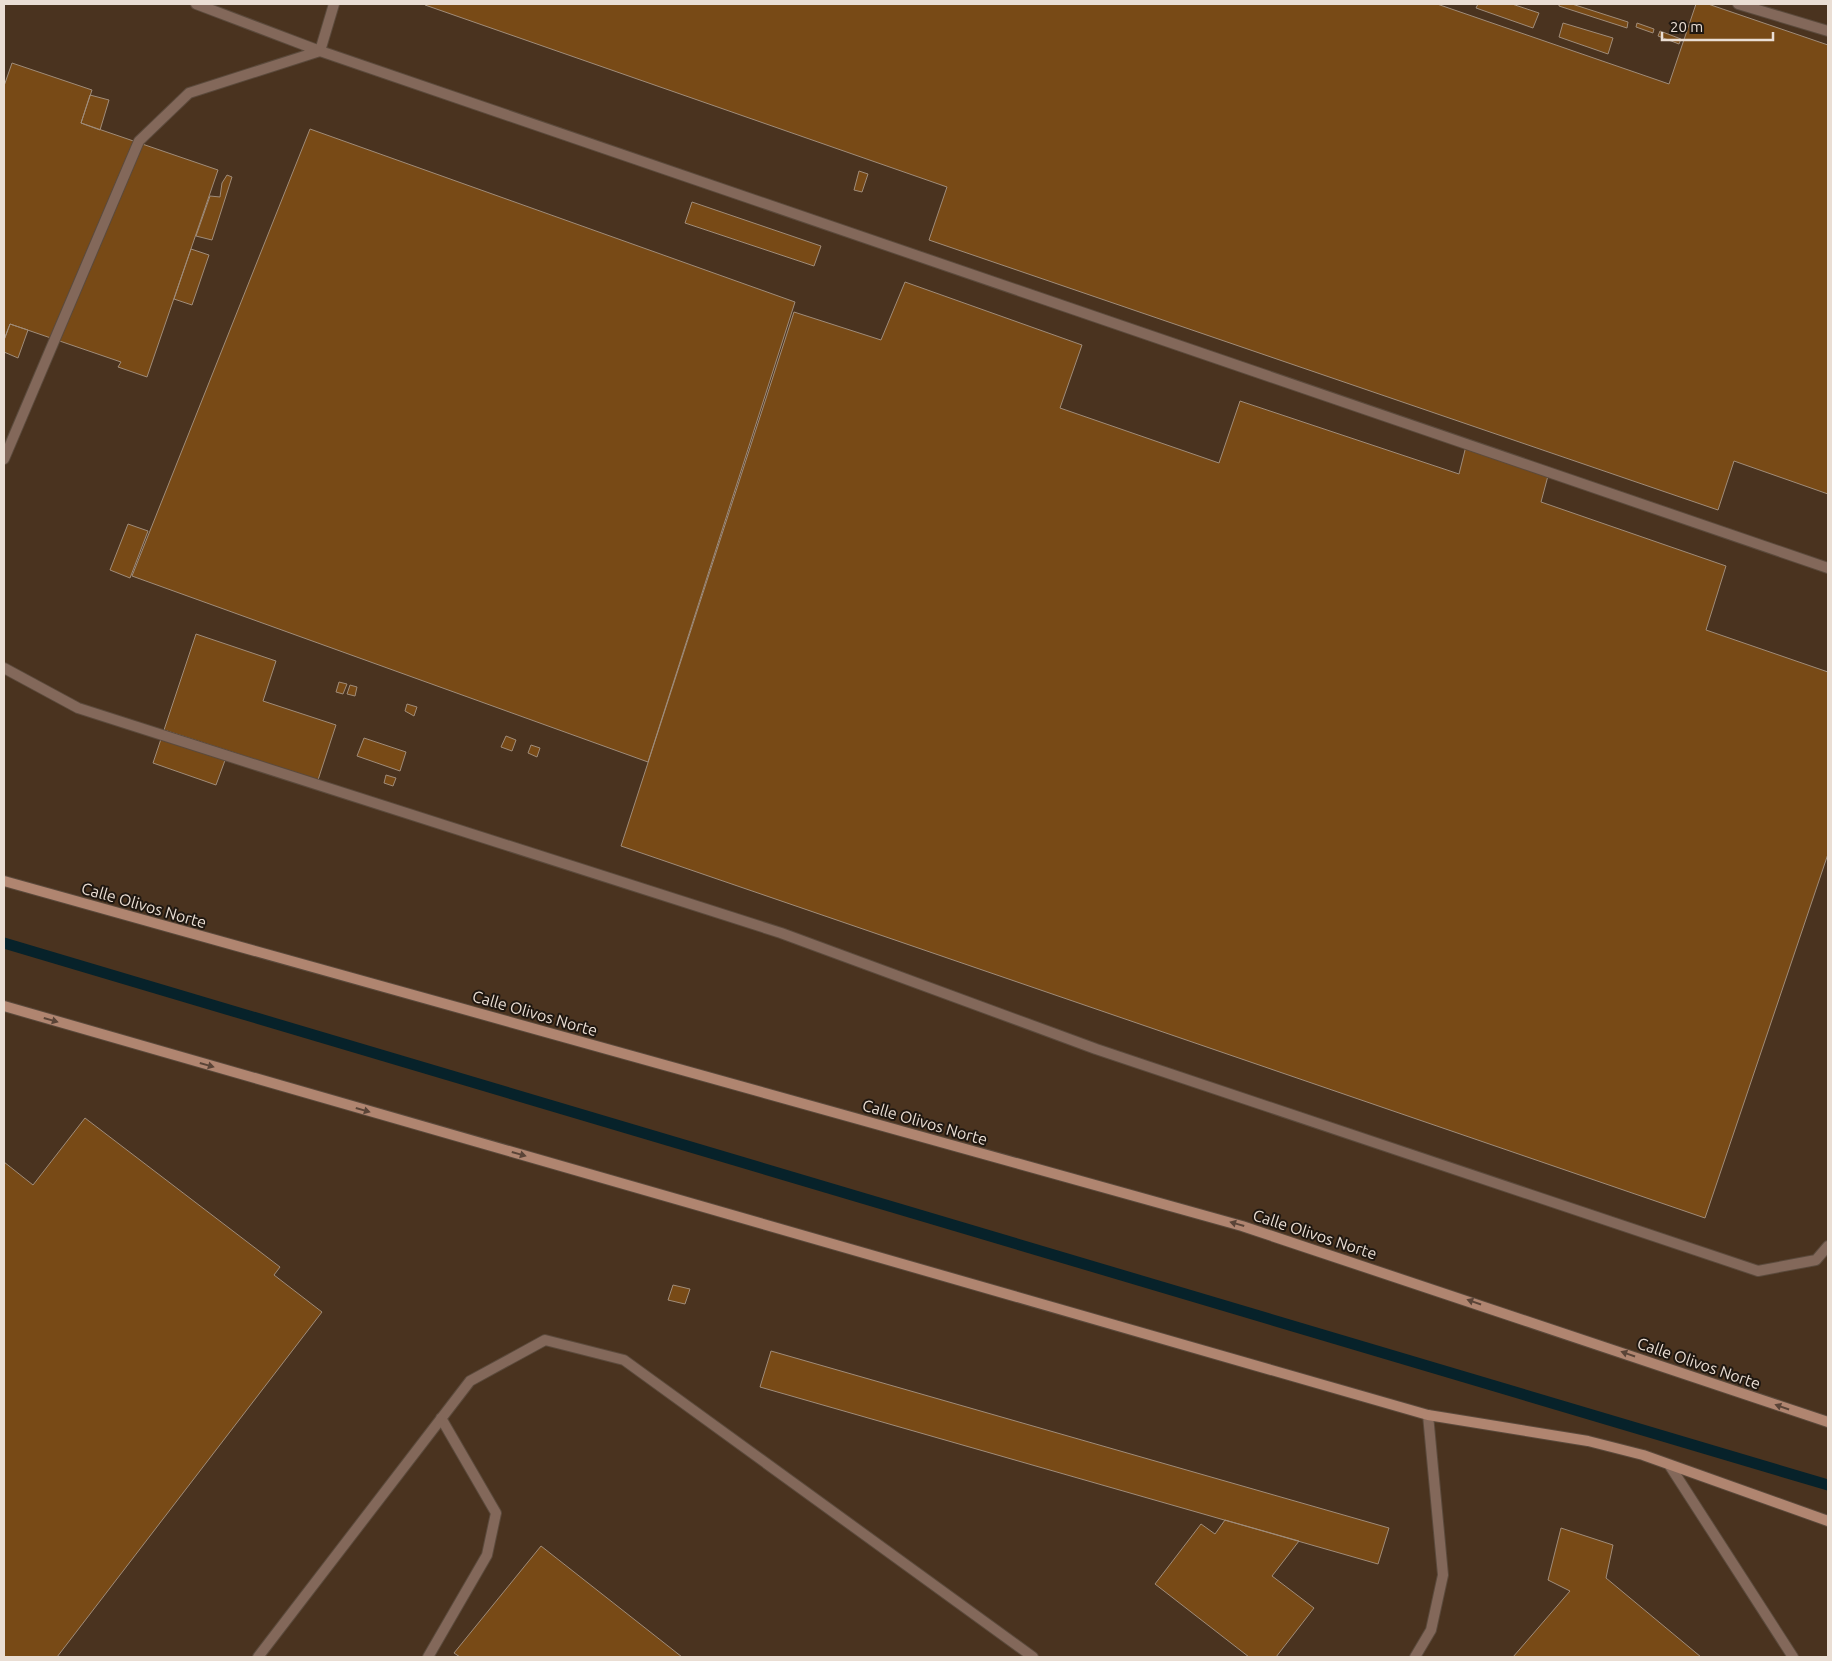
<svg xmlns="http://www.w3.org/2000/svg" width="1832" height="1661" font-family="Ubuntu,sans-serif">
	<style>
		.built { fill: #4a331f }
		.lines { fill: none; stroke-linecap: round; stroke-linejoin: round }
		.stream { stroke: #07222a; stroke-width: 11 }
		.building { fill: #784a16; stroke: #a08c79 }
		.lane-casing { stroke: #5b4a3c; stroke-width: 12 }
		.secondary-casing { stroke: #5b4a3c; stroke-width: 12 }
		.lane { stroke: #83685a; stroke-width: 10 }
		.secondary { stroke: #b08570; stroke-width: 10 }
		.oneway { fill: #5a4437 }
		.labels { text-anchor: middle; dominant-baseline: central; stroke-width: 4; stroke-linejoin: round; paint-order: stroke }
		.street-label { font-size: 16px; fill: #eaded4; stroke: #201811 }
	</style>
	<rect width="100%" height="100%" fill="#402e1f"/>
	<path class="built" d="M 4,4 L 1828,4 L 1828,1657 L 4,1657 Z"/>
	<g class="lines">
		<path class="stream" d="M 4,943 L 1828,1485"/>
	</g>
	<path class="building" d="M 426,4 L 1437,4 L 1669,84 L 1696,4 L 1708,4 L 1828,45 L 1828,494 L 1734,461 L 1718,510 L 929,240 L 947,187 L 425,5 Z
		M 1478,4 L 1512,4 L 1539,13 L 1533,28 L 1476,8 Z
		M 1559,4 L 1572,4 L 1628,22 L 1627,28 L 1559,6 Z
		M 1563,23 L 1613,38 L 1608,54 L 1559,37 Z
		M 1637,23 L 1654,29 L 1653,33 L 1636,27 Z
		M 1660,31 L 1681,39 L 1679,44 L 1658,36 Z
		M 12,63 L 92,90 L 81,123 L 218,170 L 147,377 L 118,367 L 121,362 L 10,324 L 4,340 L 4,86 Z
		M 90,95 L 109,100 L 100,130 L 81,123 Z
		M 310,129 L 795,302 L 648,762 L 132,576 Z
		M 859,171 L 868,174 L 862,192 L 854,190 Z
		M 227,175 L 232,177 L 212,240 L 196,236 L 210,196 L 220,197 L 222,183 Z
		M 692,202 L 821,246 L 814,266 L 685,223 Z
		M 191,249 L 209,255 L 192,305 L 174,299 Z
		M 905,282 L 1082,345 L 1060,408 L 1219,463 L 1240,401 L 1459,474 L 1466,446 L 1549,472 L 1541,502 L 1726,566 L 1706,630 L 1828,672 L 1828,854 L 1705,1218 L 621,846 L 794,312 L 881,340 Z
		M 10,324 L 28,330 L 18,358 L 4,352 L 4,340 Z
		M 128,524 L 148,531 L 130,578 L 110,570 Z
		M 196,634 L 276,661 L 263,701 L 336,725 L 318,780 L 164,730 Z
		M 339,682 L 347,684 L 343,694 L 336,692 Z
		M 350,685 L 357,687 L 355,696 L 347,694 Z
		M 407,704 L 417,707 L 414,716 L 405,711 Z
		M 164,730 L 228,752 L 216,785 L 153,763 Z
		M 506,736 L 516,740 L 512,751 L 501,747 Z
		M 364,738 L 406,752 L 400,771 L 357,756 Z
		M 531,745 L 540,748 L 537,757 L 528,753 Z
		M 386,775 L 396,778 L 393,786 L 384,783 Z
		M 85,1118 L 280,1267 L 274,1275 L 322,1312 L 57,1657 L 4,1657 L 4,1162 L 33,1185 Z
		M 673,1285 L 690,1289 L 685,1304 L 668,1300 Z
		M 771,1351 L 1389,1528 L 1378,1564 L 760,1387 Z
		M 1225,1520 L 1299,1541 L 1272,1576 L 1314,1608 L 1276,1657 L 1249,1657 L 1155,1584 L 1201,1524 L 1215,1534 Z
		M 1561,1528 L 1613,1545 L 1606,1578 L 1701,1657 L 1513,1657 L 1570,1591 L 1548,1580 Z
		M 541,1546 L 682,1657 L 460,1657 L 454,1653 Z"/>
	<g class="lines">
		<defs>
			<path id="lane" d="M 196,4 L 320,51 L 1828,568
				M 1738,4 L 1828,31
				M 4,459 L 139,141 L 189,93 L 320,51 L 334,4
				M 4,668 L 78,708 L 781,933 L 1096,1049 L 1758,1271 L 1816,1260 L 1828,1246
				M 1670,1466 L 1793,1657
				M 258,1657 L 470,1381 L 545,1340 L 624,1360 L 1033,1657
				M 428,1657 L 487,1555 L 496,1513 L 441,1418
				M 1415,1657 L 1431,1630 L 1443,1575 L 1428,1415"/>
			<path id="secondary" d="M 4,881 L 1242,1226 L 1828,1422
				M 4,1006 L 1428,1415 L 1588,1441 L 1643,1455 L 1828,1521"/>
		</defs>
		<use href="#lane" class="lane-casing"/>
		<use href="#secondary" class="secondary-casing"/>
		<use href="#lane" class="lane"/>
		<use href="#secondary" class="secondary"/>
	</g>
	<defs><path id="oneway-solid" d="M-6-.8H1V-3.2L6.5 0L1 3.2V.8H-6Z" transform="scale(1.25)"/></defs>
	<g class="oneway">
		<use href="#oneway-solid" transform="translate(51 1020) rotate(16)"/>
		<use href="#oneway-solid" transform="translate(207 1065) rotate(16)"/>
		<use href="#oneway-solid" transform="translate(363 1110) rotate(16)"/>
		<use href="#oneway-solid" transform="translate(519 1154) rotate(16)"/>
		<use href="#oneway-solid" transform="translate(1237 1224) rotate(-164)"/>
		<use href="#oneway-solid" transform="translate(1474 1302) rotate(-161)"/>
		<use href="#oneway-solid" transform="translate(1628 1354) rotate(-161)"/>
		<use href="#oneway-solid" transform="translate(1782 1407) rotate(-161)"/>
	</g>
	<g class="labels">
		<g class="street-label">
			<text transform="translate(144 905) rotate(16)">Calle Olivos Norte</text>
			<text transform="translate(535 1013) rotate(16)">Calle Olivos Norte</text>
			<text transform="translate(925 1122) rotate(16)">Calle Olivos Norte</text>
			<text transform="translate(1315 1234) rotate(18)">Calle Olivos Norte</text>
			<text transform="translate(1699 1363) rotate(19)">Calle Olivos Norte</text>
		</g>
	</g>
	<rect width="1832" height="1661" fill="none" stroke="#eaded4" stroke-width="10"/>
	<path d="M1662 32v8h111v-8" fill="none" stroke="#eaded4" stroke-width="2.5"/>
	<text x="1670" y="32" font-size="15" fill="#eaded4" stroke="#201811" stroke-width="4" paint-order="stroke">20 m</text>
</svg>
